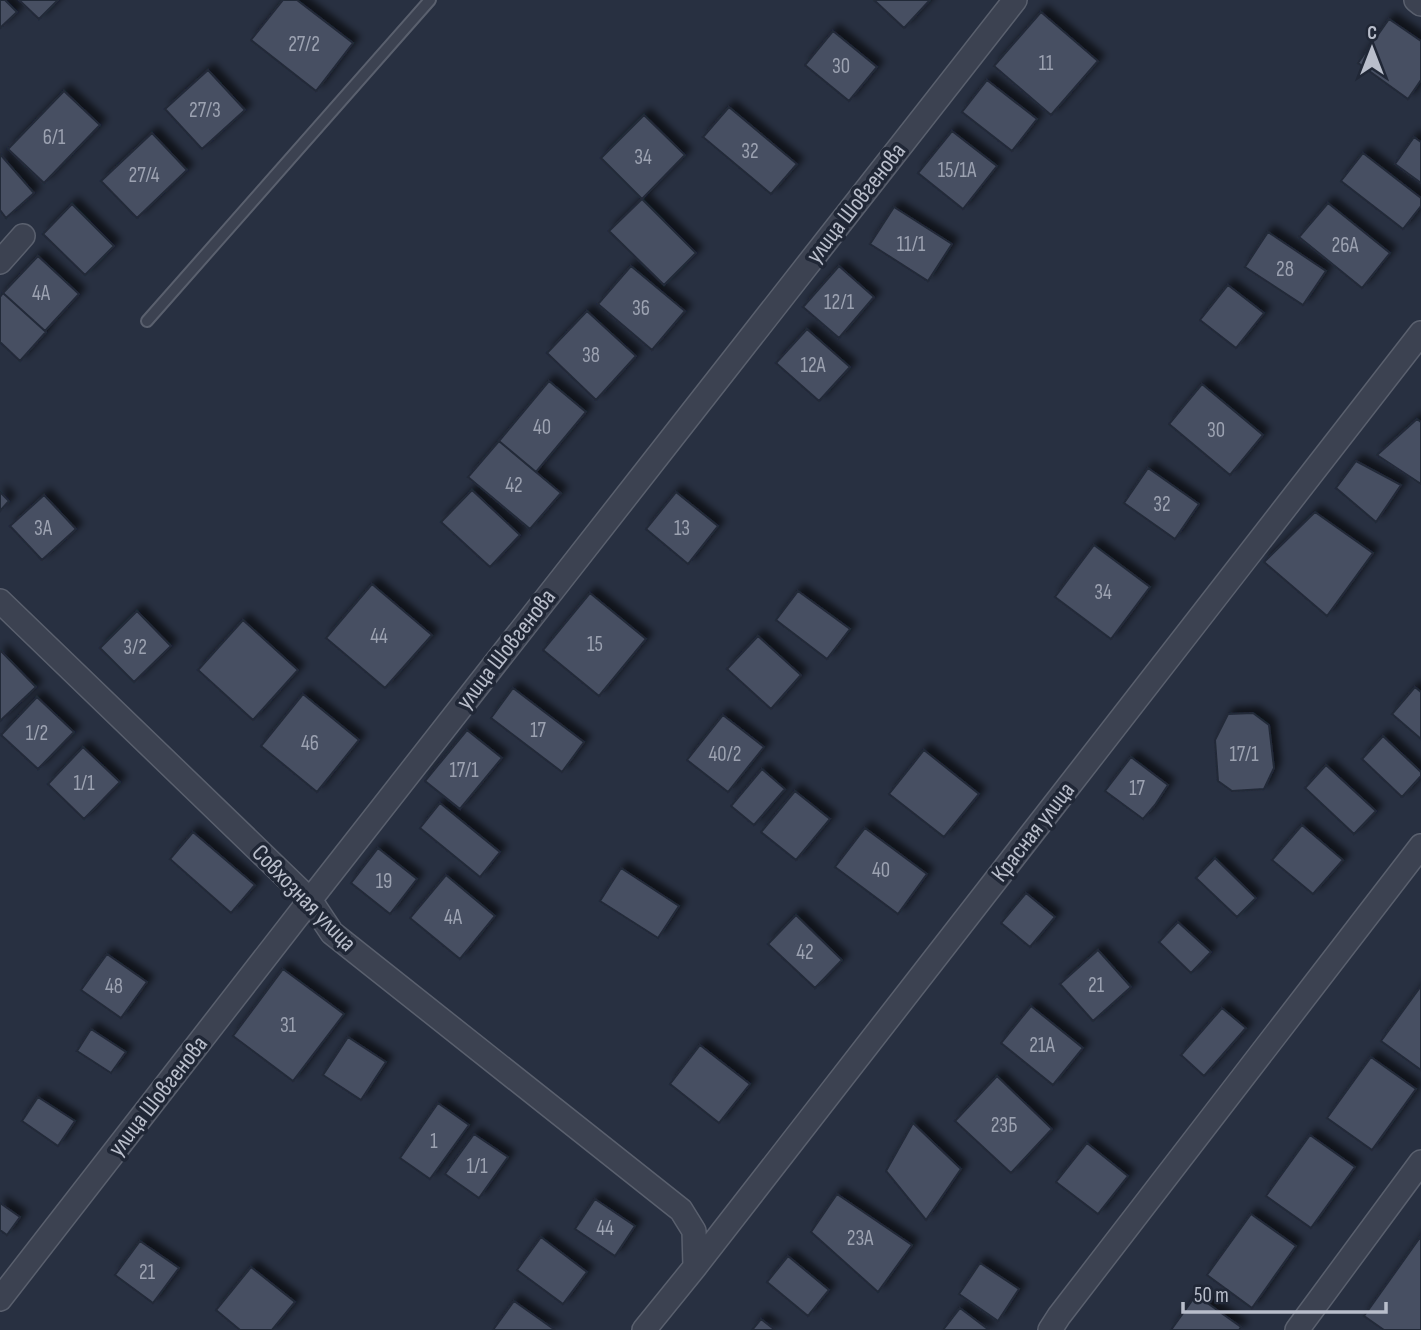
<svg xmlns="http://www.w3.org/2000/svg" width="1421" height="1330" font-family="'Sofia Sans Condensed',sans-serif">
	<style>
		.building { fill: #474f62; stroke: #232938; stroke-width: 2; filter: url(#shadow) }
		.lines { fill: none; stroke-linecap: round; stroke-linejoin: round }
		.lane-casing { stroke: #5a606e; stroke-width: 14 }
		.street-casing { stroke: #5a606e; stroke-width: 26 }
		.lane { stroke: #3c4251; stroke-width: 10 }
		.street { stroke: #3c4251; stroke-width: 23 }
		.labels { text-anchor: middle; dominant-baseline: central; stroke-width: 7; stroke-linejoin: round; paint-order: stroke }
		.number-label { font-size: 21px; fill: #9ca2b1 }
		.street-label { font-size: 24px; fill: #b9becb; stroke: #202736 }
	</style>
	<defs>
		<filter id="shadow"><feDropShadow dx="6" dy="-6" stdDeviation="3.5" flood-color="#0009"/></filter>
	</defs>
	<rect width="100%" height="100%" fill="#283041"/>
	<path class="building" d="M 0,0 L 5,0 L 17,12 L 0,28 Z
		M 19,0 L 58,0 L 39,19 Z
		M 283,0 L 297,0 L 353,43 L 316,91 L 251,40 Z
		M 874,0 L 930,0 L 904,28 Z
		M 1041,12 L 1098,61 L 1051,115 L 994,66 Z
		M 1389,19 L 1421,41 L 1421,80 L 1408,99 L 1358,63 Z
		M 833,31 L 877,67 L 849,101 L 805,65 Z
		M 208,70 L 245,110 L 202,149 L 165,109 Z
		M 987,80 L 1037,119 L 1012,151 L 962,112 Z
		M 64,91 L 100,125 L 44,183 L 8,149 Z
		M 729,107 L 797,164 L 771,194 L 703,137 Z
		M 644,115 L 685,155 L 642,199 L 601,158 Z
		M 952,131 L 997,166 L 963,209 L 918,173 Z
		M 152,133 L 187,170 L 137,218 L 101,181 Z
		M 1414,137 L 1421,142 L 1421,183 L 1395,164 Z
		M 1363,153 L 1421,198 L 1421,206 L 1403,229 L 1341,181 Z
		M 0,154 L 34,193 L 6,218 L 0,210 Z
		M 642,199 L 696,253 L 664,285 L 609,231 Z
		M 1328,203 L 1390,253 L 1362,288 L 1299,237 Z
		M 72,204 L 114,246 L 85,275 L 43,234 Z
		M 894,207 L 952,244 L 928,281 L 870,244 Z
		M 1268,232 L 1326,271 L 1303,305 L 1245,267 Z
		M 38,256 L 79,294 L 45,331 L 3,293 Z
		M 631,266 L 685,311 L 652,350 L 598,304 Z
		M 839,266 L 874,297 L 839,338 L 803,307 Z
		M 1228,285 L 1264,313 L 1236,348 L 1200,320 Z
		M 3,293 L 46,332 L 20,361 L 0,342 L 0,297 Z
		M 587,311 L 636,356 L 596,400 L 547,353 Z
		M 807,329 L 850,367 L 819,401 L 776,363 Z
		M 549,381 L 586,412 L 536,472 L 499,441 Z
		M 1202,384 L 1263,435 L 1230,475 L 1169,424 Z
		M 1417,419 L 1421,422 L 1421,484 L 1377,455 Z
		M 499,441 L 561,493 L 530,529 L 468,477 Z
		M 1356,461 L 1401,485 L 1376,522 L 1336,488 Z
		M 1148,468 L 1199,504 L 1175,539 L 1124,503 Z
		M 472,490 L 520,535 L 490,567 L 441,522 Z
		M 0,492 L 9,501 L 0,511 Z
		M 676,492 L 718,526 L 688,564 L 646,529 Z
		M 44,495 L 76,529 L 42,560 L 10,526 Z
		M 1315,512 L 1373,553 L 1327,616 L 1264,562 Z
		M 1094,545 L 1150,587 L 1111,639 L 1055,597 Z
		M 372,584 L 432,635 L 385,688 L 326,638 Z
		M 798,591 L 850,629 L 827,659 L 776,620 Z
		M 590,593 L 646,639 L 599,696 L 543,650 Z
		M 137,611 L 171,646 L 134,682 L 100,648 Z
		M 243,620 L 298,670 L 253,720 L 198,670 Z
		M 758,636 L 801,675 L 771,709 L 727,669 Z
		M 1,651 L 36,687 L 0,721 L 0,652 Z
		M 1415,687 L 1421,692 L 1421,739 L 1392,714 Z
		M 513,688 L 584,742 L 562,772 L 491,718 Z
		M 303,694 L 359,740 L 317,792 L 261,746 Z
		M 37,697 L 74,732 L 38,769 L 1,735 Z
		M 1253,713 L 1269,725 L 1274,768 L 1264,789 L 1232,791 L 1218,781 L 1215,740 L 1228,714 Z
		M 723,715 L 764,747 L 728,792 L 687,760 Z
		M 467,730 L 502,758 L 460,809 L 425,781 Z
		M 1383,736 L 1421,772 L 1421,776 L 1402,797 L 1362,759 Z
		M 83,747 L 120,782 L 84,819 L 48,784 Z
		M 924,750 L 979,794 L 944,837 L 889,794 Z
		M 1131,757 L 1168,785 L 1155,805 L 1143,819 L 1105,791 Z
		M 1326,765 L 1376,811 L 1354,834 L 1305,788 Z
		M 762,769 L 785,789 L 754,825 L 731,806 Z
		M 795,791 L 830,819 L 796,860 L 761,832 Z
		M 440,803 L 500,852 L 480,877 L 420,828 Z
		M 1302,825 L 1343,860 L 1313,894 L 1272,860 Z
		M 865,828 L 927,874 L 898,914 L 835,867 Z
		M 193,832 L 255,885 L 231,913 L 170,859 Z
		M 378,848 L 417,879 L 390,914 L 351,883 Z
		M 1215,858 L 1256,898 L 1237,917 L 1196,878 Z
		M 621,868 L 679,906 L 658,938 L 600,901 Z
		M 446,875 L 495,916 L 460,959 L 410,918 Z
		M 1026,893 L 1055,917 L 1030,947 L 1001,923 Z
		M 796,915 L 842,960 L 815,988 L 768,944 Z
		M 1178,922 L 1211,952 L 1191,973 L 1159,942 Z
		M 1098,950 L 1131,987 L 1093,1021 L 1060,984 Z
		M 107,954 L 147,982 L 121,1018 L 81,990 Z
		M 283,969 L 344,1014 L 293,1081 L 233,1036 Z
		M 1421,986 L 1421,1070 L 1381,1041 Z
		M 1031,1006 L 1083,1048 L 1053,1085 L 1001,1043 Z
		M 1222,1008 L 1246,1028 L 1204,1076 L 1181,1055 Z
		M 91,1029 L 126,1052 L 111,1073 L 77,1051 Z
		M 348,1037 L 386,1062 L 361,1100 L 323,1075 Z
		M 700,1045 L 750,1084 L 719,1123 L 670,1084 Z
		M 1371,1057 L 1416,1089 L 1372,1150 L 1327,1118 Z
		M 997,1076 L 1052,1129 L 1011,1173 L 955,1121 Z
		M 38,1097 L 75,1121 L 58,1146 L 22,1121 Z
		M 438,1103 L 469,1125 L 430,1179 L 400,1158 Z
		M 913,1123 L 961,1169 L 926,1220 L 886,1171 Z
		M 474,1134 L 508,1157 L 479,1198 L 445,1174 Z
		M 1310,1135 L 1355,1167 L 1311,1228 L 1266,1196 Z
		M 1087,1143 L 1128,1176 L 1098,1214 L 1056,1182 Z
		M 837,1194 L 912,1245 L 878,1292 L 811,1232 Z
		M 595,1199 L 635,1226 L 615,1256 L 575,1229 Z
		M 0,1203 L 20,1217 L 7,1235 L 0,1230 Z
		M 1251,1214 L 1296,1246 L 1252,1308 L 1207,1275 Z
		M 1421,1236 L 1421,1330 L 1384,1330 L 1364,1316 Z
		M 541,1237 L 587,1272 L 563,1304 L 517,1270 Z
		M 140,1241 L 179,1268 L 153,1303 L 115,1275 Z
		M 788,1256 L 829,1290 L 808,1316 L 767,1282 Z
		M 980,1263 L 1019,1289 L 998,1321 L 959,1294 Z
		M 251,1267 L 295,1302 L 272,1330 L 240,1330 L 216,1310 Z
		M 1196,1295 L 1241,1327 L 1239,1330 L 1171,1330 Z
		M 514,1301 L 555,1330 L 493,1330 Z
		M 960,1308 L 989,1330 L 943,1330 Z
		M 761,1319 L 775,1330 L 752,1330 Z"/>
	<g class="lines">
		<defs>
			<path id="lane" d="M 147,321 L 430,0"/>
			<path id="street" d="M 1416,0 L 1421,4
				M 0,262 L 23,236
				M 0,601 L 310,900 L 332,933 L 681,1210 L 694,1231 L 695,1267
				M 0,1299 L 310,900 L 1015,0
				M 644,1330 L 695,1267 L 1421,333
				M 1050,1330 L 1059,1316 L 1421,846
				M 1297,1330 L 1421,1162"/>
		</defs>
		<use href="#lane" class="lane-casing"/>
		<use href="#street" class="street-casing"/>
		<use href="#lane" class="lane"/>
		<use href="#street" class="street"/>
	</g>
	<g class="labels">
		<g class="number-label">
			<text x="304" y="44">27/2</text>
			<text x="1046" y="63">11</text>
			<text x="841" y="66">30</text>
			<text x="205" y="110">27/3</text>
			<text x="54" y="137">6/1</text>
			<text x="750" y="151">32</text>
			<text x="643" y="157">34</text>
			<text x="957" y="170">15/1А</text>
			<text x="144" y="175">27/4</text>
			<text x="911" y="244">11/1</text>
			<text x="1345" y="245">26А</text>
			<text x="1285" y="269">28</text>
			<text x="41" y="293">4А</text>
			<text x="839" y="302">12/1</text>
			<text x="641" y="308">36</text>
			<text x="591" y="355">38</text>
			<text x="813" y="365">12А</text>
			<text x="542" y="427">40</text>
			<text x="1216" y="430">30</text>
			<text x="514" y="485">42</text>
			<text x="1162" y="504">32</text>
			<text x="43" y="528">3А</text>
			<text x="682" y="528">13</text>
			<text x="1103" y="592">34</text>
			<text x="379" y="636">44</text>
			<text x="595" y="644">15</text>
			<text x="135" y="647">3/2</text>
			<text x="538" y="730">17</text>
			<text x="37" y="733">1/2</text>
			<text x="310" y="743">46</text>
			<text x="725" y="754">40/2</text>
			<text x="1244" y="754">17/1</text>
			<text x="464" y="770">17/1</text>
			<text x="84" y="783">1/1</text>
			<text x="1137" y="788">17</text>
			<text x="881" y="870">40</text>
			<text x="384" y="881">19</text>
			<text x="453" y="917">4А</text>
			<text x="805" y="952">42</text>
			<text x="1096" y="985">21</text>
			<text x="114" y="986">48</text>
			<text x="288" y="1025">31</text>
			<text x="1042" y="1045">21А</text>
			<text x="1004" y="1125">23Б</text>
			<text x="434" y="1141">1</text>
			<text x="477" y="1166">1/1</text>
			<text x="605" y="1228">44</text>
			<text x="860" y="1238">23А</text>
			<text x="147" y="1272">21</text>
		</g>
		<g class="street-label">
			<text transform="translate(856 203) rotate(-52)">улица Шовгенова</text>
			<text transform="translate(506 649) rotate(-52)">улица Шовгенова</text>
			<text transform="translate(1033 832) rotate(-52)">Красная улица</text>
			<text transform="translate(304 898) rotate(46)">Совхозная улица</text>
			<text transform="translate(158 1096) rotate(-52)">улица Шовгенова</text>
		</g>
	</g>
	<g transform="translate(1372 49)" stroke="#202736" stroke-width="5" paint-order="stroke">
	<path d="M0-5L12 26L0 18L-12 26Z" fill="#b9becb"/>
	<text y="-10" font-size="19" font-weight="bold" text-anchor="middle" fill="#b9becb">С</text>
	</g>
	<path d="M1183 1302v10h203v-10" fill="none" stroke="#b9becb" stroke-width="3.5"/>
	<text x="1194" y="1302" font-size="21" fill="#b9becb" stroke="#202736" stroke-width="5" paint-order="stroke">50 m</text>
</svg>
